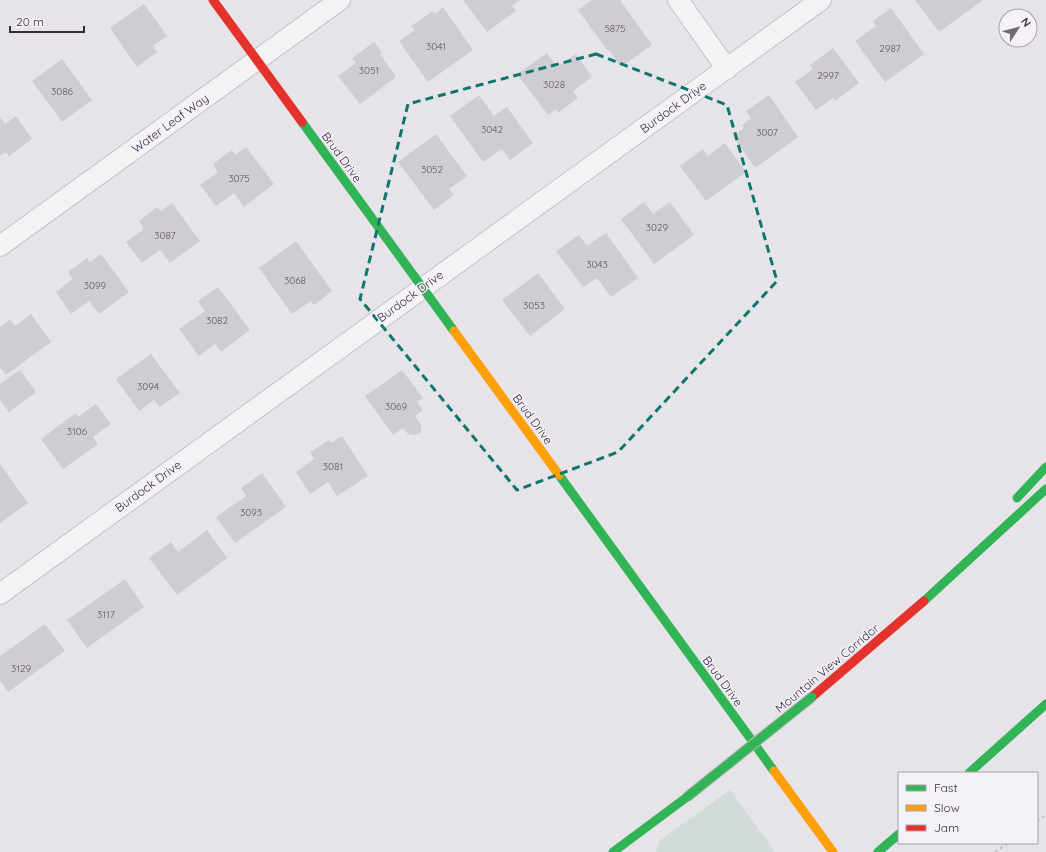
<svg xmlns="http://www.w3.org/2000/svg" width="1046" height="852" font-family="Quicksand,sans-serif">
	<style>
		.green { fill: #d3dbd9 }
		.building { fill: #cfcdd2 }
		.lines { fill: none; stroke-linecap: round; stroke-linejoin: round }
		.street-casing { stroke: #c4c2c6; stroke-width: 22 }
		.path { stroke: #c5c2c8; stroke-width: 2.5; stroke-dasharray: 3 3; stroke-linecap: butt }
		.street { stroke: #f4f2f5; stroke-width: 20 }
		.fast { stroke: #30b455; stroke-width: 9 }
		.slow { stroke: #ff9f0a; stroke-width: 9 }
		.jam { stroke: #e5322d; stroke-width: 9 }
		.fast-bridge-casing { stroke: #b9b6bd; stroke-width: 11; stroke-linecap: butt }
		.fast-bridge { stroke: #30b455; stroke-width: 9 }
		.marked { fill: none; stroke: #0f766e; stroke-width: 3; stroke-dasharray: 8 5; stroke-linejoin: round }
		.labels { text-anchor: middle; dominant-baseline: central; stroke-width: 3; stroke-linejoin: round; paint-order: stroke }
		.number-label { font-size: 10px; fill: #5c5466 }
		.street-label { font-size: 12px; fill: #352a41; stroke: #f4f1f7 }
	</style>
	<rect width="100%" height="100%" fill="#e6e4e8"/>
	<path class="green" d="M 730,790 L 775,852 L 656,852 L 659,841 Z"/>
	<path class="building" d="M 463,0 L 520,0 L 512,6 L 516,11 L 487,32 Z
		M 592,0 L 620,0 L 652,45 L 621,67 L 609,50 L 608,51 L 578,10 Z
		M 915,0 L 983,0 L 939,32 Z
		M 144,4 L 167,36 L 153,46 L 157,52 L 137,67 L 110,28 Z
		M 443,7 L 473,50 L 428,82 L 399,41 L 415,30 L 411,26 L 433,11 L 435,14 Z
		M 891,8 L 924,54 L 885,82 L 855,41 L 876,26 L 873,21 Z
		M 374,42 L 382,52 L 380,54 L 396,77 L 360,104 L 338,76 L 356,63 L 352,58 Z
		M 833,48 L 859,83 L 835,101 L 833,98 L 816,110 L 795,82 L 813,69 L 810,65 Z
		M 547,53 L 557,67 L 576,54 L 592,77 L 573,91 L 578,98 L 558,113 L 556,109 L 548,115 L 517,74 Z
		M 62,59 L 92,100 L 62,122 L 32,81 Z
		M 479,95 L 494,116 L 507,107 L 533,143 L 510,160 L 502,149 L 483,162 L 450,116 Z
		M 769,95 L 798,137 L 755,168 L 733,136 L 744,128 L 742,125 L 751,118 L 746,111 Z
		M 16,116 L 32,139 L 9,156 L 6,152 L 0,156 L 0,117 L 5,124 Z
		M 436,134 L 467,176 L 449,189 L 454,195 L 434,210 L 398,162 Z
		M 725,143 L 746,172 L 706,201 L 680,166 L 703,149 L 708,156 Z
		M 246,147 L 274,184 L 244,207 L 234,193 L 216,206 L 200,185 L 218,172 L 213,164 L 232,150 L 235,155 Z
		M 644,202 L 653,214 L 670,202 L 694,235 L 654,264 L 621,219 Z
		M 172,203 L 200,241 L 170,263 L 160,250 L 142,263 L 126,242 L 144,229 L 139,221 L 157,207 L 161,211 Z
		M 606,233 L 638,278 L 611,297 L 597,278 L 583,287 L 556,251 L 579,235 L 587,246 Z
		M 296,241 L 332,291 L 314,305 L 311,301 L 292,314 L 259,268 Z
		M 101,254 L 129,292 L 99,314 L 89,301 L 71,314 L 56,292 L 73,279 L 68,272 L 87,258 L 90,262 Z
		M 538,273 L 565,309 L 530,336 L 502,300 Z
		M 218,287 L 250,330 L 221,352 L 215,344 L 199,356 L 179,329 L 205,311 L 198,301 Z
		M 31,314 L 51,342 L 6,375 L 0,367 L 0,327 L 10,320 L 15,326 Z
		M 151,354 L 180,393 L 160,407 L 154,400 L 139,411 L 116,379 Z
		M 20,370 L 36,392 L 9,412 L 0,400 L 0,384 Z
		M 402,370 L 423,398 L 417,402 L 423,410 L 415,416 L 421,425 L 421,432 L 415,435 L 408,434 L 403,428 L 393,435 L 365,396 Z
		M 96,404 L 111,424 L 93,437 L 98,444 L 63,469 L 41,439 L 76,413 L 78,417 Z
		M 342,436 L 368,476 L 337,496 L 328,482 L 310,494 L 296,472 L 314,459 L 310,452 L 329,440 L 331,443 Z
		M 0,464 L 28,503 L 0,523 Z
		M 262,473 L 286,507 L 235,543 L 216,517 L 246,496 L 241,488 Z
		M 207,530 L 227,558 L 177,595 L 149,558 L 171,542 L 178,552 Z
		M 125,579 L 144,607 L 87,648 L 67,620 Z
		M 45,624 L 65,651 L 8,692 L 0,680 L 0,656 Z"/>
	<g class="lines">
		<defs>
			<path id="street" d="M 678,0 L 727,69
				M 0,246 L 340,0
				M 0,594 L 821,0"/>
		</defs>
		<use href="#street" class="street-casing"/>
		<path class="path" d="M 1037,821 L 1046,815
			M 995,852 L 1008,843"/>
		<use href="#street" class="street"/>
		<path class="fast" d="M 302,122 L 454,331
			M 559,475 L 774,771
			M 1017,498 L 1046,467
			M 924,601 L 1046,489
			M 969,773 L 1046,704
			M 613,852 L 687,797
			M 878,852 L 899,834"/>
		<path class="slow" d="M 454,331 L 559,475
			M 774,771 L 833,852"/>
		<path class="jam" d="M 213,0 L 302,122
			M 812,697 L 924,601"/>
		<defs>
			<path id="fast-bridge" d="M 687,797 L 812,697"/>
		</defs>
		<use href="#fast-bridge" class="fast-bridge-casing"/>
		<use href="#fast-bridge" class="fast-bridge"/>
	</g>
	<path class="marked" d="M 596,54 L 727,105 L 777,281 L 618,452 L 517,490 L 360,299 L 408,104 Z"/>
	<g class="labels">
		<g class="number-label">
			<text x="615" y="28">5875</text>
			<text x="436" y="46">3041</text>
			<text x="890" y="48">2987</text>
			<text x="369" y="70">3051</text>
			<text x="828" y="75">2997</text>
			<text x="554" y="84">3028</text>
			<text x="62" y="91">3086</text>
			<text x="492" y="129">3042</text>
			<text x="767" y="132">3007</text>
			<text x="432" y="169">3052</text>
			<text x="239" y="178">3075</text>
			<text x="657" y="227">3029</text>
			<text x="165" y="235">3087</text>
			<text x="597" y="264">3043</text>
			<text x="295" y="280">3068</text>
			<text x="95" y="285">3099</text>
			<text x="534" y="305">3053</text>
			<text x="217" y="320">3082</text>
			<text x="148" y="386">3094</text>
			<text x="396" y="406">3069</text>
			<text x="77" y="431">3106</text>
			<text x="333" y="466">3081</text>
			<text x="251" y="512">3093</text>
			<text x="106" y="614">3117</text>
			<text x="21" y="668">3129</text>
		</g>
		<g class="street-label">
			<text transform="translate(673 107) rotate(-36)">Burdock Drive</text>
			<text transform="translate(170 123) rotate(-36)">Water Leaf Way</text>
			<text transform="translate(342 157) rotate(54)">Brud Drive</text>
			<text transform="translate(410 296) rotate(-36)">Burdock Drive</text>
			<text transform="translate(533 419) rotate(54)">Brud Drive</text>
			<text transform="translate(148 486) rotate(-36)">Burdock Drive</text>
			<text transform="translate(827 668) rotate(-40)">Mountain View Corridor</text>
			<text transform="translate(723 681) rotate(54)">Brud Drive</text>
		</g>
	</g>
	<rect x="898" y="772" width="140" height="72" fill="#f4f1f7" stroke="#a8a1ae"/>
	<rect x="906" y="785" width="20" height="6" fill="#30b455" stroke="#a8a1ae"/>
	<text x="934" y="792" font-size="12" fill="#352a41">Fast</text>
	<rect x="906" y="805" width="20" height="6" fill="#ff9f0a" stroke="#a8a1ae"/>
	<text x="934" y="812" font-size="12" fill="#352a41">Slow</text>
	<rect x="906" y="825" width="20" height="6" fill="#e5322d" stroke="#a8a1ae"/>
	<text x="934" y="832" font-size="12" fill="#352a41">Jam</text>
	<g transform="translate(1018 28) rotate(54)"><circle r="19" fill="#f4f1f7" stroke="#a8a1ae"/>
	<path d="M0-3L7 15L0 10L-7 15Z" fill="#736b7b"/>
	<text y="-6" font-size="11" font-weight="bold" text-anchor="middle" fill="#352a41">N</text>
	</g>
	<path d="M10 26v6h74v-6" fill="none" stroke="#352a41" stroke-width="2"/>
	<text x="16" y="26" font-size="12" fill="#352a41" stroke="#f4f1f7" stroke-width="3" paint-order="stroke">20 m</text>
</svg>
